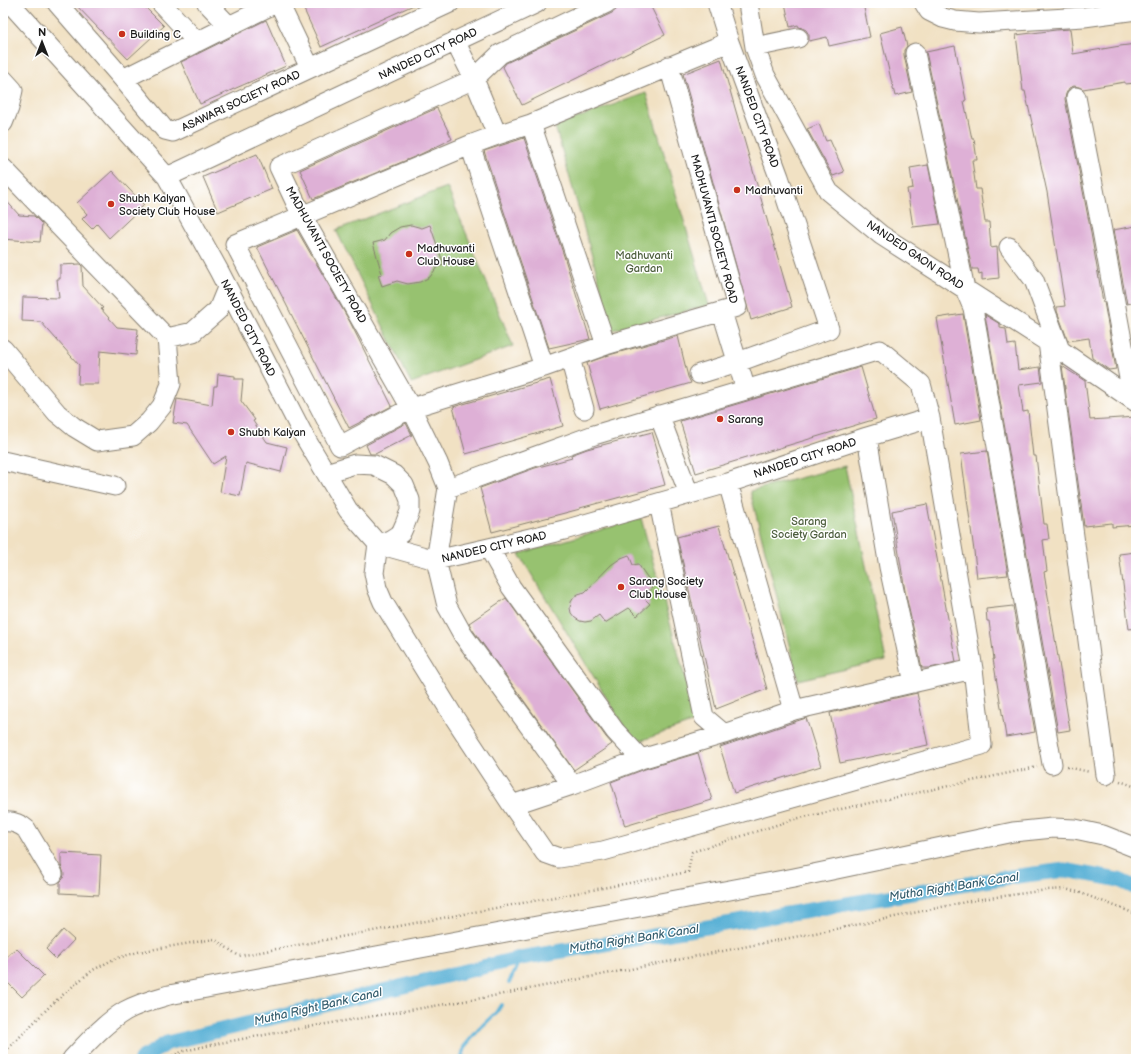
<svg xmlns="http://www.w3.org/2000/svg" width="1139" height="1062" font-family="'Balsamiq Sans',sans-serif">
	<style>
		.green { fill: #97c26f; stroke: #5a6f46 }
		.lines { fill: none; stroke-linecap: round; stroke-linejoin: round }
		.stream { stroke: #58b0d5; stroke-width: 4 }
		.canal { stroke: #58b0d5; stroke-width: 15 }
		.building { fill: #deb0d6 }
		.minor-casing { stroke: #867e70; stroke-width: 21 }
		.path { stroke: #867e70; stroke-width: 2.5; stroke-dasharray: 1 3; stroke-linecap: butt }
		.minor { stroke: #fff; stroke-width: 19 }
		.poi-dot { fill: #c8321e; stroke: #fff; stroke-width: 1.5 }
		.labels { text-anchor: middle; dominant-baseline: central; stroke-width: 3; stroke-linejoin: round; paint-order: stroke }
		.poi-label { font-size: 11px; fill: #1c1c1c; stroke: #fff; text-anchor: start }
		.street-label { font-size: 11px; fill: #1c1c1c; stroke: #fff }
		.park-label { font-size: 11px; fill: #4d5e3d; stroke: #fff }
		.water-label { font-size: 12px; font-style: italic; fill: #375f6f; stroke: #fff }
	</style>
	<rect width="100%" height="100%" fill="#fff"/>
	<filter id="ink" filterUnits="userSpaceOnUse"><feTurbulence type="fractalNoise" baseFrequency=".025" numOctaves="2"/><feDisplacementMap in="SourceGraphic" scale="8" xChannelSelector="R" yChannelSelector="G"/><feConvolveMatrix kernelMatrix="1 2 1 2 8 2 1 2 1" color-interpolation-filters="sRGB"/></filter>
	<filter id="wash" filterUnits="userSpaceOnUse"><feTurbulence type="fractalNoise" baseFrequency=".012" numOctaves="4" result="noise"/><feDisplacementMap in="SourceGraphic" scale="16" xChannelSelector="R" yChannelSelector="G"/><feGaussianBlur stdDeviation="0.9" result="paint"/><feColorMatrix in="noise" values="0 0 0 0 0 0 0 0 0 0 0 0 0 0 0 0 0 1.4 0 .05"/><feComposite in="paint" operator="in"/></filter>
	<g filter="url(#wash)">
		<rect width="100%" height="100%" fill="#f1e1c3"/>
		<path class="green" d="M 646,93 L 709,305 L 613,330 L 555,126 Z
			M 447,187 L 513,346 L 411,383 L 336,230 Z
			M 845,466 L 886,660 L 798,680 L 750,491 Z
			M 641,518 L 697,721 L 634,743 L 519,554 Z"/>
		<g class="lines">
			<path class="stream" d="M 509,983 L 520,958
				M 462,1059 L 464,1047 L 481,1027 L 496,1013 L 501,1005"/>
			<path class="canal" d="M 141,1059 L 167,1043 L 520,958 L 1003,878 L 1065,870 L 1119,880 L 1136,888"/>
		</g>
		<g id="blocks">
			<path class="building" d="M 74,3 L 141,3 L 164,26 L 128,59 Z
				M 301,3 L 418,3 L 321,47 Z
				M 619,3 L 649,3 L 665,35 L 522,105 L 503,67 L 506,63 L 612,13 L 616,10 L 618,4 Z
				M 785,3 L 863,3 L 870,37 L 829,46 L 827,37 L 809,41 L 809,35 L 806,30 L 802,28 L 799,27 L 798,25 L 790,27 Z
				M 266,20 L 286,66 L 200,104 L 181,62 Z
				M 902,27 L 907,46 L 904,50 L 904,55 L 912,92 L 895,96 L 880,33 Z
				M 1070,29 L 1073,54 L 1120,46 L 1136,44 L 1136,83 L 1125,84 L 1125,82 L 1083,89 L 1079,87 L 1074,86 L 1069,88 L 1066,94 L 1065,99 L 1089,222 L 1103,302 L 1104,302 L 1116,369 L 1109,370 L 1092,358 L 1089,338 L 1068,341 L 1057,311 L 1057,307 L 1065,306 L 1047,192 L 1025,91 L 1023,91 L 1016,35 L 1056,30 Z
				M 955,46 L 966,100 L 964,101 L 972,139 L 974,139 L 977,160 L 972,160 L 976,189 L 980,189 L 985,222 L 989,222 L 991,248 L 997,247 L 999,278 L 982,280 L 982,273 L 979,274 L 978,269 L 972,269 L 926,52 Z
				M 721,59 L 792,307 L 751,320 L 683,74 Z
				M 437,108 L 452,139 L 419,155 L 313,199 L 300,170 Z
				M 819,124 L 826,141 L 830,140 L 844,172 L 833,176 L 807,129 Z
				M 524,138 L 564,256 L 590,339 L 549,348 L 484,151 Z
				M 257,154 L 272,189 L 218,212 L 203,177 Z
				M 928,165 L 940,224 L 913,227 L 907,189 L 913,188 L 910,168 Z
				M 112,171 L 144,205 L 109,238 L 97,224 L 92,229 L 82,219 L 87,214 L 77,203 Z
				M 3,197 L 19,215 L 34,216 L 42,224 L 40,242 L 3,239 Z
				M 411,225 L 422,228 L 430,225 L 444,265 L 437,267 L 430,277 L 420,282 L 408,284 L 397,281 L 382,286 L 378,275 L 382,274 L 373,243 L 385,240 L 390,233 L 400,227 Z
				M 1136,226 L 1136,302 L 1127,304 L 1113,230 Z
				M 297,230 L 350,322 L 392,406 L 349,428 L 257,247 Z
				M 80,264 L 82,266 L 83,286 L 103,308 L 101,309 L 117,327 L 138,329 L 136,355 L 100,351 L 98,384 L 78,384 L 79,365 L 41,322 L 22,321 L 23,297 L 59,298 L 57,279 L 60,279 L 60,265 Z
				M 963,314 L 981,420 L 955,425 L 937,318 Z
				M 985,315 L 1000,324 L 1000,328 L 1006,329 L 1008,345 L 1015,344 L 1018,370 L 1040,367 L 1042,382 L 1019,385 L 1023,412 L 1028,411 L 1033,456 L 1036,456 L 1044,524 L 1047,524 L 1049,539 L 1043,540 L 1047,571 L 1044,572 L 1070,730 L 1058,732 Z
				M 678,336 L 688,377 L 691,383 L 600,409 L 587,363 L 609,355 Z
				M 1062,366 L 1085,381 L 1090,420 L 1136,417 L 1136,430 L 1133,430 L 1136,498 L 1136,525 L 1112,527 L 1112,523 L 1084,526 Z
				M 861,367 L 876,419 L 696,473 L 680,421 Z
				M 218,374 L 235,376 L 235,379 L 243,379 L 241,401 L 255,420 L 253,421 L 267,442 L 287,447 L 281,472 L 246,463 L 240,496 L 220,492 L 226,456 L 213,464 L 187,425 L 173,423 L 177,399 L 212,405 L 214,386 L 217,386 Z
				M 550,379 L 563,426 L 466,454 L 453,407 Z
				M 406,423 L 412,435 L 375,454 L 370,454 L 366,445 Z
				M 652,432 L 658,452 L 656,453 L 665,485 L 580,508 L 580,509 L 492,532 L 480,488 L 535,468 L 572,458 L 571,455 L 587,449 Z
				M 987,451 L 1008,575 L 977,578 L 974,551 L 961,454 Z
				M 927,504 L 956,662 L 930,668 L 922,668 L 905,591 L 892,511 Z
				M 719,526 L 767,689 L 716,709 L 677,537 Z
				M 1136,552 L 1136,628 L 1129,629 L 1119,554 Z
				M 629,555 L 633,565 L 638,564 L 652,584 L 651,590 L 643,597 L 650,604 L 637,616 L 629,608 L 605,623 L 599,615 L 591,621 L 585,622 L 580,621 L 575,618 L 571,613 L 570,608 L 571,602 L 574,597 L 578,594 L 585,592 L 611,565 L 621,558 Z
				M 506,598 L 606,737 L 612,744 L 574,770 L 472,629 L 469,623 Z
				M 1013,606 L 1035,732 L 1006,737 L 993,659 L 994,659 L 989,621 L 987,621 L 986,609 Z
				M 917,693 L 928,745 L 840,763 L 830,713 Z
				M 806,718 L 821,766 L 734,793 L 720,747 L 797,721 Z
				M 698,753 L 712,800 L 625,826 L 611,782 L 645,769 Z
				M 61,853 L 101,855 L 99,895 L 60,893 L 60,882 L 63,879 L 64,874 L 61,865 Z
				M 63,930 L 74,940 L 56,959 L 46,949 Z
				M 16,948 L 44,976 L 22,997 L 3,978 L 3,960 Z"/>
		</g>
	</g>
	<g filter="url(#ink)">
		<use href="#blocks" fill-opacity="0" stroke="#867e70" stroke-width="1"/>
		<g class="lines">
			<defs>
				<path id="minor" d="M 10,3 L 167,177 L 219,271 L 304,436 L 348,510 L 378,544 L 436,560 L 489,548 L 564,530 L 728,483 L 867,437 L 930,418 L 921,384 L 880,350 L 594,435 L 448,488
					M 57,3 L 123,79 L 229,26
					M 161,3 L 197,42
					M 207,3 L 229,26 L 276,3
					M 279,3 L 310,68
					M 748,3 L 755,47 L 765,75 L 829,192 L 881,235 L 1060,350 L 1136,402
					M 924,3 L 929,11 L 943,18 L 955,21 L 979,23 L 1084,17 L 1136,10
					M 455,41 L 474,79 L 497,135 L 531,124 L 606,345 L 544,367 L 470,145 L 497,135
					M 755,47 L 798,38
					M 915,53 L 965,289 L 973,308 L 1052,764
					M 3,79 L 13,90 L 9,108 L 3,123
					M 123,79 L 165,130 L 173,132 L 450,3
					M 1076,97 L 1100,220 L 1133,400
					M 531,124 L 729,42
					M 470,145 L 235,244 L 340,446 L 411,408 L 438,463 L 448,488 L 436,560 L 447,606 L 463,635 L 572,785
					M 3,168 L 167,338 L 171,384 L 162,406 L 149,422 L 133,436 L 97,441 L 74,427 L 57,413 L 3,349
					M 167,177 L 537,3
					M 1009,247 L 1034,280 L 1060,350
					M 722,312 L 746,390
					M 167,338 L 193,332 L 218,310 L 227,288
					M 1048,342 L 1106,775
					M 606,345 L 737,307 L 669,66
					M 570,358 L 584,409
					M 544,367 L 411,408 L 302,216 L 279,167 L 474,79 L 500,54 L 607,3
					M 699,374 L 738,362 L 829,329 L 779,177 L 729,42 L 717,3
					M 659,415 L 689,494
					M 867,437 L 889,567 L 914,683
					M 3,461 L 115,486
					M 326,473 L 355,464 L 374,465 L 394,475 L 404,485 L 410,500 L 410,511 L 405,524 L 401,533 L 390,540 L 378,544
					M 728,483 L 794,710
					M 659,503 L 704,717 L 724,734
					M 378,544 L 374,573 L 377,588 L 383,602 L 452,714 L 512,805 L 572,785 L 641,759 L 724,734 L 794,710 L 973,669
					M 489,548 L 511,587 L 615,731 L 641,759
					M 512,805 L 545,853 L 559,858 L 603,851 L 982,745 L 973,669 L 930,418
					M 3,822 C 12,821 19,823 26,829 L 53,874
					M 72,1059 C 88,1042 105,1023 125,1011 C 139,1003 155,999 169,995 L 794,878 L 1013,832 L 1053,828 L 1075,829 L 1103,835 L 1136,848"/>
			</defs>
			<use href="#minor" class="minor-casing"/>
			<path class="path" d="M 1067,767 L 1090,772
				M 1120,781 L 1136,787
				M 3,1054 L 51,1005 L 79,981 L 93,970 L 114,959 L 138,952 L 214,939 L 239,956 L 688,872 L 692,852 L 795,819 L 1037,767
				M 165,1059 L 184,1051 L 220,1043 L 314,1026 L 488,997 L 866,923 L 975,900 L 1047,890 L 1065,889 L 1078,892 L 1136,914"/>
			<use href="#minor" class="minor"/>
		</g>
	</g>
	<g class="poi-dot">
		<circle cx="122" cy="34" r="4"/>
		<circle cx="737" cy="190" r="4"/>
		<circle cx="111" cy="204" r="4"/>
		<circle cx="409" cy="254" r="4"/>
		<circle cx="720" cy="419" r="4"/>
		<circle cx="231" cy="432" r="4"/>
		<circle cx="621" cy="587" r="4"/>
	</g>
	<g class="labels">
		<g class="poi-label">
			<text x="130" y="34">Building C</text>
			<text x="745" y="190">Madhuvanti</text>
			<text x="119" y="198">Shubh Kalyan<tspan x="119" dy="13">Society Club House</tspan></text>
			<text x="417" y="248">Madhuvanti<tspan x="417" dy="13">Club House</tspan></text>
			<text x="728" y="419">Sarang</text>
			<text x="239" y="432">Shubh Kalyan</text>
			<text x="629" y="581">Sarang Society<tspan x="629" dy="13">Club House</tspan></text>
		</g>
		<g class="street-label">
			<text transform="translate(428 54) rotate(-25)">NANDED CITY ROAD</text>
			<text transform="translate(241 101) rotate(-25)">ASAWARI SOCIETY ROAD</text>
			<text transform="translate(757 117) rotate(70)">NANDED CITY ROAD</text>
			<text transform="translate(714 229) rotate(75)">MADHUVANTI SOCIETY ROAD</text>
			<text transform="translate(326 255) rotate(61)">MADHUVANTI SOCIETY ROAD</text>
			<text transform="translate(915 255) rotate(34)">NANDED GAON ROAD</text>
			<text transform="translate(248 328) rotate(63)">NANDED CITY ROAD</text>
			<text transform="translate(805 458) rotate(-18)">NANDED CITY ROAD</text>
			<text transform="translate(494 547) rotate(-13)">NANDED CITY ROAD</text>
		</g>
		<g class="park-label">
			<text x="644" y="255">Madhuvanti<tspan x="644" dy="13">Gardan</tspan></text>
			<text x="809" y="521">Sarang<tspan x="809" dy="13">Society Gardan</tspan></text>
		</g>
		<g class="water-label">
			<text transform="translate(954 887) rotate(-9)">Mutha Right Bank Canal</text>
			<text transform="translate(634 939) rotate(-9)">Mutha Right Bank Canal</text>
			<text transform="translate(318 1007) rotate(-13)">Mutha Right Bank Canal</text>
		</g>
	</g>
	<rect width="1139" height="1062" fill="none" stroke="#fff" stroke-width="16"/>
	<g transform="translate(42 42)" stroke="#ffffff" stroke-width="3" paint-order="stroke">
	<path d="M0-3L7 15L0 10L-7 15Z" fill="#1c1c1c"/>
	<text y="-6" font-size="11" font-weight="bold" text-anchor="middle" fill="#1c1c1c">N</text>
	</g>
</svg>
